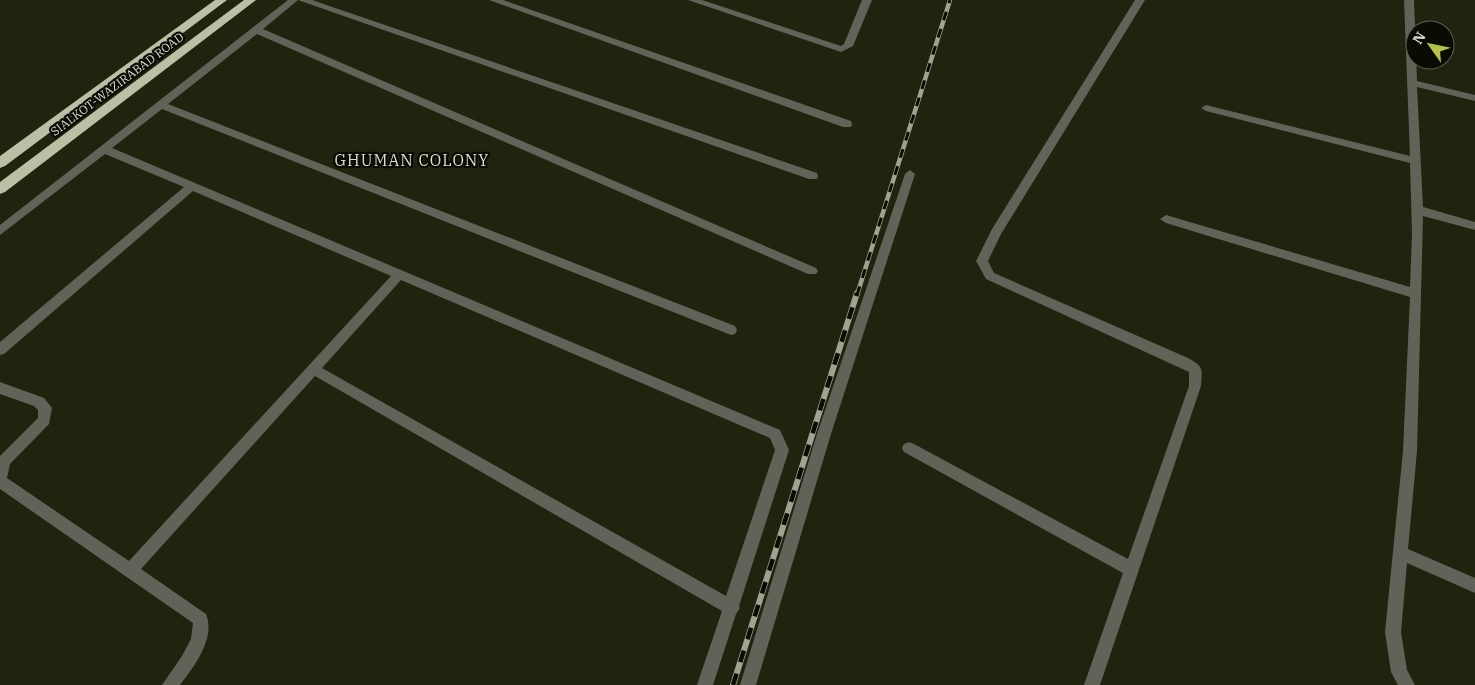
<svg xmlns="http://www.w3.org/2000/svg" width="1475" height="685" font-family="'IBM Plex Serif',serif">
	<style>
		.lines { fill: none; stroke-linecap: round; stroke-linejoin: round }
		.minor { fill: #616358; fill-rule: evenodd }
		.highway { fill: #bbbfa4; fill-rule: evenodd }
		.rail-far1-casing { stroke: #a0a392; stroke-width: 4.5 }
		.rail-casing { stroke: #a0a392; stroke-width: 6 }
		.rail-far1 { stroke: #0a0c04; stroke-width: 3; stroke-dasharray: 9; stroke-linecap: butt }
		.rail { stroke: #0a0c04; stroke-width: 4.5; stroke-dasharray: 12; stroke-linecap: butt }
		.labels { text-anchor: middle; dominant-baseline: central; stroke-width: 4.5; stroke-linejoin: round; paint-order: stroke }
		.far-street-label { font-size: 12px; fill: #dbded0; stroke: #0a0c04 }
		.neighbourhood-label { font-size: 16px; letter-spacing: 1px; fill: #dbded0; stroke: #0a0c04 }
	</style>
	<rect width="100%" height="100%" fill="#20230d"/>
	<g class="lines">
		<path class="minor" d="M 288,0 L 312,0 L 817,173 L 818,176 L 817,179 L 809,179 L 298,0 L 263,29 L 816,268 L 818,271 L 816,274 L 808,274 L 257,34 L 168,104 L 735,326 L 737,330 L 735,334 L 731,335 L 162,109 L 112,148 L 780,430 L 789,450 L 739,606 L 740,608 L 736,614 L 713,685 L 697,685 L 722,611 L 315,376 L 141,569 L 206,614 C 216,638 194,667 180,685 L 162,685 L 182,656 L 191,639 L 193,623 L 0,489 L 0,456 L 38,418 L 38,410 L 34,406 L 0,394 L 0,382 L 44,398 L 52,408 L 49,424 L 10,464 L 7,478 L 129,561 L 391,276 L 193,191 L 4,354 L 0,355 L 0,342 L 184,187 L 105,154 L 0,235 L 0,225 ZM 401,280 L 770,438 L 775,450 L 726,596 L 322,368 Z
			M 489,0 L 503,0 L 851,121 L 852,124 L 851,127 L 843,127 Z
			M 688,0 L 702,0 L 841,46 L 844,44 L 862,0 L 872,0 L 853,46 L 841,52 Z
			M 1135,0 L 1145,0 L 1001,234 L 988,261 L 994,273 L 1188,358 C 1204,367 1202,368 1201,386 L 1100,685 L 1084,685 L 1123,573 L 904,452 L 902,448 L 904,444 L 909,442 L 914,444 L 1128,559 L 1189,386 L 1189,372 L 986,279 L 976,261 L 992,229 Z
			M 1404,0 L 1414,0 L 1417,81 L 1475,95 L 1475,101 L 1417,87 L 1423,207 L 1475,222 L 1475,230 L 1423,216 L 1417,451 L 1408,549 L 1475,578 L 1475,593 L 1407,563 L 1401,632 L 1407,670 L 1415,685 L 1398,685 L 1391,672 L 1385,632 L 1403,451 L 1410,297 L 1166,223 L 1160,219 L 1166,215 L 1410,287 L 1412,234 L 1410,163 L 1206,111 L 1201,108 L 1206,105 L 1410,156 Z
			M 910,170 L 915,174 L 831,434 L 756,685 L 740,685 L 817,434 L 905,174 Z"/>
		<path class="highway" d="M 215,0 L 227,0 L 5,166 L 0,168 L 0,156 Z
			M 244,0 L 256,0 L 5,192 L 0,194 L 0,182 Z"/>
		<defs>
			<path id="rail-far1" d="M 857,295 L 950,0"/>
			<path id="rail" d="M 733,685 L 857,293"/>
		</defs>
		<use href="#rail-far1" class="rail-far1-casing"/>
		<use href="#rail" class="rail-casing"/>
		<use href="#rail-far1" class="rail-far1"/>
		<use href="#rail" class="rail"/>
	</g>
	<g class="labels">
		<g class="far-street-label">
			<text transform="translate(117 84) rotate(-37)">SIALKOT-WAZIRABAD ROAD</text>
		</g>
		<g class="neighbourhood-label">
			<text x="412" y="160">GHUMAN COLONY</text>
		</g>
	</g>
	<g transform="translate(1430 45) rotate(303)"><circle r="24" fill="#0a0c04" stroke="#5e6056"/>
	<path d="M0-4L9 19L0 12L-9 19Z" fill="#b5c24a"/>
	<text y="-8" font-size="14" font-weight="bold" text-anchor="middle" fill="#dbded0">N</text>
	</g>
</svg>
